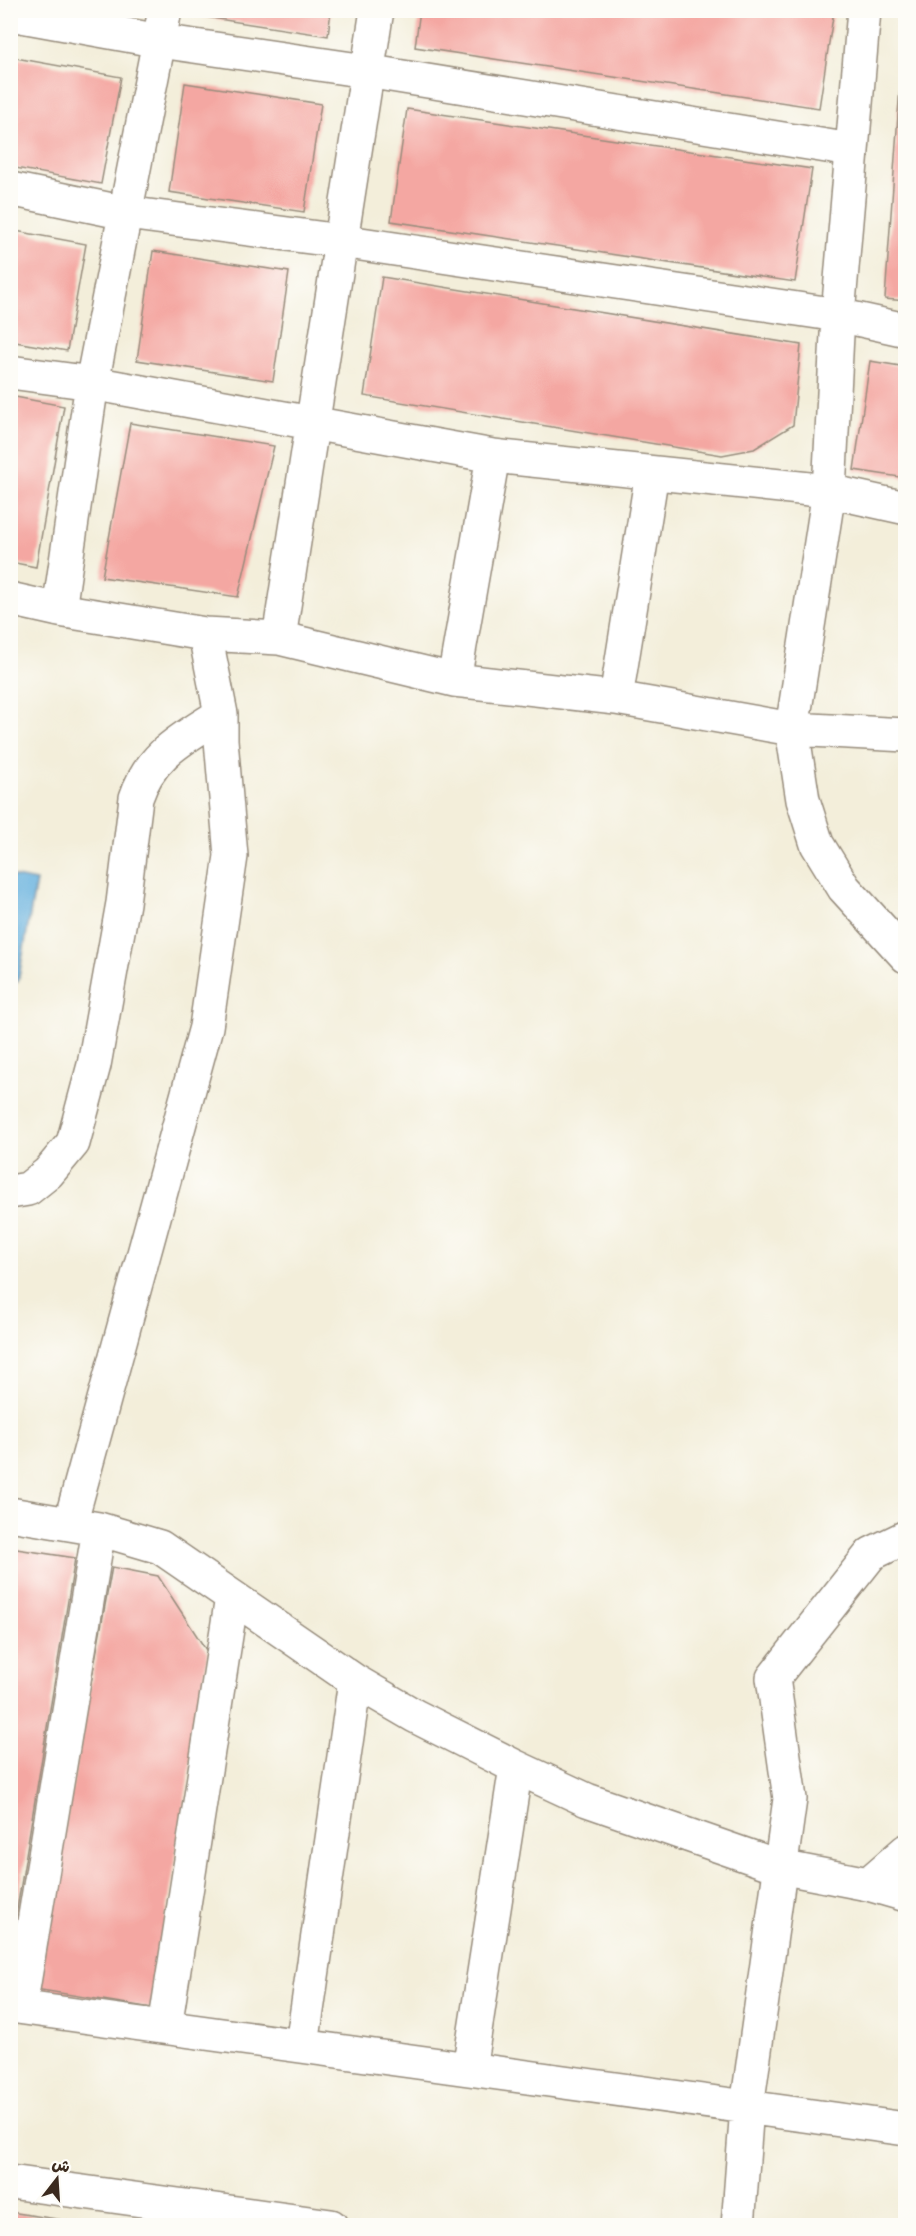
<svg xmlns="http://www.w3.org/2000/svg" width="916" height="2236" font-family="Mali,'Playpen Sans Arabic',sans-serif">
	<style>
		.water { fill: #65b0de; stroke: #506d7e; stroke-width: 1.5 }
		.building { fill: #f4a7a2 }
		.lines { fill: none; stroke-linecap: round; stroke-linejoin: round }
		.street-casing { stroke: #978c7c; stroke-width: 36 }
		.street { stroke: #fff; stroke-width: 33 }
	</style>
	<rect width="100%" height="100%" fill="#fdfcf7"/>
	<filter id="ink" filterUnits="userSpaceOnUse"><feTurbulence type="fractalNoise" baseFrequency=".0167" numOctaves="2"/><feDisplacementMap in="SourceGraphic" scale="12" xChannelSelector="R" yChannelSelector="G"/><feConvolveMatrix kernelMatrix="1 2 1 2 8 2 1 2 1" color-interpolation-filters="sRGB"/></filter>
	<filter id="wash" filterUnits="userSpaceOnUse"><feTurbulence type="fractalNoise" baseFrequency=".008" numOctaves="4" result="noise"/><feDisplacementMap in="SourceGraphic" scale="24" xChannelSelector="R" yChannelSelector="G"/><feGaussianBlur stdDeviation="1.35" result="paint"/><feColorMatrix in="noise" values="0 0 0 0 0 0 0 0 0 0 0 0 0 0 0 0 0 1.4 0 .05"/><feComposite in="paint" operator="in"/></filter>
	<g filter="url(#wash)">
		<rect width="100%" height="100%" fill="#f3eeda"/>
		<path class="water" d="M 11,876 L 36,881 L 18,982 L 11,981 Z"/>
		<g id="blocks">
			<path class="building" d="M 193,10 L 331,10 L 328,36 L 192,15 Z
				M 420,10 L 834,10 L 819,108 L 415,47 Z
				M 904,30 L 906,30 L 906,301 L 885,299 Z
				M 10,57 L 121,77 L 101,184 L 10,167 Z
				M 185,83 L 321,104 L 304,212 L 169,192 Z
				M 407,109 L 812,169 L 795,282 L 391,221 Z
				M 10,230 L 86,244 L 67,351 L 10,341 Z
				M 153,251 L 289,272 L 273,381 L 137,360 Z
				M 382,277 L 801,345 L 793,425 L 754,449 L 722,455 L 364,396 Z
				M 870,361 L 906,367 L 906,478 L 854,470 Z
				M 10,396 L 64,406 L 36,567 L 10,562 Z
				M 130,423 L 274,446 L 238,597 L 102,577 Z
				M 10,1548 L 75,1558 L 12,1939 L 10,1939 Z
				M 112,1567 L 158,1576 L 208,1653 L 152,2008 L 35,1989 Z
				M 10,2212 L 89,2224 L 89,2226 L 10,2226 Z"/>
		</g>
	</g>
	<g filter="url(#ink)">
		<use href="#blocks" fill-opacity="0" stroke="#978c7c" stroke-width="1.5"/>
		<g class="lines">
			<defs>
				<path id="street" d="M 864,10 L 838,315 L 829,491 L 792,729 L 803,800 L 817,844 L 844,888 L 906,956
					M 10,14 L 160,41 L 366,71 L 851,150
					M 10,189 L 126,213 L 341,241 L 838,315 L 906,330
					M 10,372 L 92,383 L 493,456 L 829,491 L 906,508
					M 10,599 L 59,610 L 205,634 L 279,638 L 454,680 L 616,698 L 792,729 L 906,735
					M 59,610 L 92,383 L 165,10
					M 279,638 L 377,10
					M 454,680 L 493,456
					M 616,698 L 652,473
					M 10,1192 L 28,1189 L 48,1173 L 73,1143 L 94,1065 L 123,903 L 136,798 C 151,753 184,738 221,714
					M 10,1514 L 99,1529 L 160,1547 L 355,1681 L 415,1716 L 516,1767 L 587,1800 L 780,1867 L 868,1884 L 906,1895
					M 70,1524 L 206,1027 L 231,856 L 221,740 L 221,714 L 205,634
					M 868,1884 L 906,1851
					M 10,2006 L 906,2129
					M 20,2007 L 99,1529
					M 165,2027 L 232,1597
					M 302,2045 L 355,1681
					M 469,2069 L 516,1767
					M 10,2182 L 331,2226
					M 738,2226 L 747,2107 L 790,1799 L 773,1678 L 871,1554 L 906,1537"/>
			</defs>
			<use href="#street" class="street-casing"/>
			<use href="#street" class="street"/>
		</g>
	</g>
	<rect width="916" height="2236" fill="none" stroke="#fdfcf7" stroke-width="36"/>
	<g transform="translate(57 2179) rotate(17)" stroke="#fdfcf7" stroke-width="4.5" paint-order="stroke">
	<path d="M0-4.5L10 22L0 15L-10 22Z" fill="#3b2a1e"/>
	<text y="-9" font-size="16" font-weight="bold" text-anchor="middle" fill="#3b2a1e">ش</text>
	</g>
</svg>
